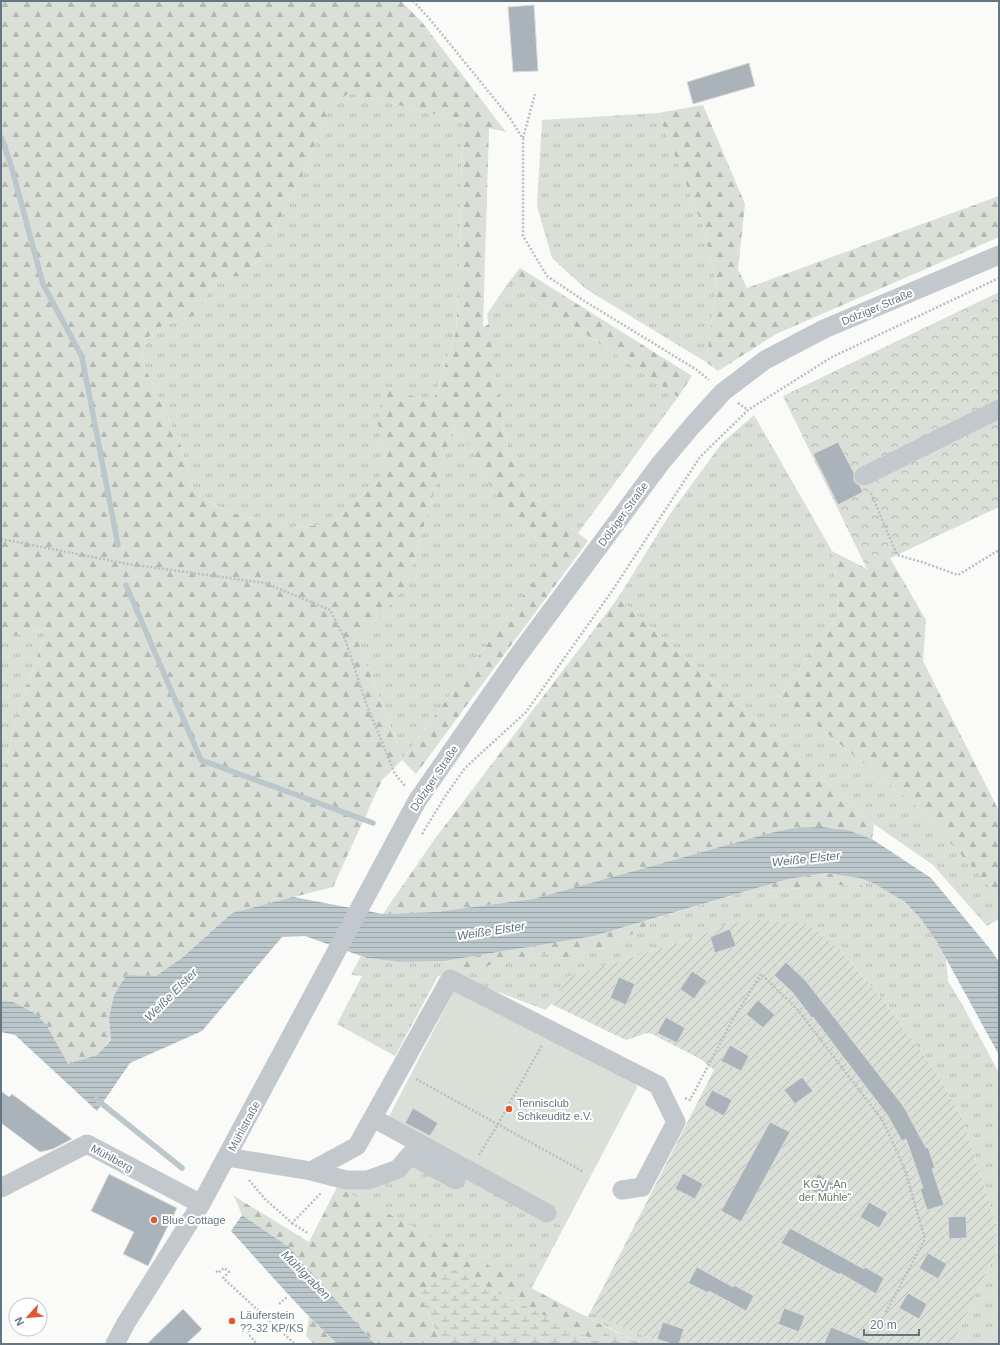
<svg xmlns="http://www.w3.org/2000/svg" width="1000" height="1345" font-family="Arial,sans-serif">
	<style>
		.grass { fill: url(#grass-tufts) }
		.forest { fill: url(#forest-firs); fill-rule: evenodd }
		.wetland { fill: url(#wetland-marsh) }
		.park { fill: url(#park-crowns) }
		.garden { fill: url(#garden-furrows) }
		.pitch { fill: #dadfd7 }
		.water { fill: url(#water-rules) }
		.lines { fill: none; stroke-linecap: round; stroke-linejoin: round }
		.stream { stroke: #bbc7cb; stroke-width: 5.5 }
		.building { fill: #aab3b9; stroke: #dcdcda }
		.path { stroke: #bbbfc2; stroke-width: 2.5; stroke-dasharray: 2 2; stroke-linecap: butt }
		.minor { stroke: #c3c8cc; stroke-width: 19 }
		.poi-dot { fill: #e4572e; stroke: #fff; stroke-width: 1.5 }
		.labels { text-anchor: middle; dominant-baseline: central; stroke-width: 4; stroke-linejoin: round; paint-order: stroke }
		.street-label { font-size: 11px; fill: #657683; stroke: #fff }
		.poi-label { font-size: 11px; fill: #657683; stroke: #fff; text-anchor: start }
		.park-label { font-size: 11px; fill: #687a64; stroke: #fff }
		.water-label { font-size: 12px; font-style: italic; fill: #60757c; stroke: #fff }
	</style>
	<defs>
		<pattern id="grass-tufts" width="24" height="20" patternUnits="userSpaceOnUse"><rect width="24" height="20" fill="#dadfd7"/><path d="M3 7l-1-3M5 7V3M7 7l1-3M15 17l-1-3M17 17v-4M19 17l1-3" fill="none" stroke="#b4b9b4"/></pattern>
		<pattern id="forest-firs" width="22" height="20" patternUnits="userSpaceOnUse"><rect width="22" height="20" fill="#dadfd7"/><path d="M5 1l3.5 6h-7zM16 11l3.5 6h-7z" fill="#b4b9b4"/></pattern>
		<pattern id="wetland-marsh" width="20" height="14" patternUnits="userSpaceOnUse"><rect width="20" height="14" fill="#dadfd7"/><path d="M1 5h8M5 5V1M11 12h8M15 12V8" fill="none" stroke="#b4b9b4"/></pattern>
		<pattern id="park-crowns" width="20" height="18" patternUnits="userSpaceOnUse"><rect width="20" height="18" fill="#dadfd7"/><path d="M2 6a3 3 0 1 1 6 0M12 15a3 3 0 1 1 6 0" fill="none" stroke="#b4b9b4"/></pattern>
		<pattern id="garden-furrows" width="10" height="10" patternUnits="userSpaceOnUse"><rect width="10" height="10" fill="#dadfd7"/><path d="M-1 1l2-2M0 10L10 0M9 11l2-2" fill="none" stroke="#b4b9b4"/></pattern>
		<pattern id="water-rules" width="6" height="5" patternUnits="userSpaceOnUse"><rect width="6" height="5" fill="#bbc7cb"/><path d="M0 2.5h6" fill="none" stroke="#9ca6aa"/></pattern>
	</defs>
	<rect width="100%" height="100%" fill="#fafaf8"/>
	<path class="grass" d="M 350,93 L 462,121 L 460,259 L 456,332 L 433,402 L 388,390 L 378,424 L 386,465 L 377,481 L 330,525 L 287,527 L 232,513 L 194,494 L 181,446 L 142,361 L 145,340 L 164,324 L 194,316 L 219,277 L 242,276 L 260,259 L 302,175 L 330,105 Z
		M 658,113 L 703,227 L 717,284 L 706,362 L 586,289 L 552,258 L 537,206 L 542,120 Z
		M 509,282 L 678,397 L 578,533 L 525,490 L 504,433 L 487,314 Z
		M 754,415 L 832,551 L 839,613 L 781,696 L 921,810 L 999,897 L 999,919 L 987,926 L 933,865 L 874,824 L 618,598 L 670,514 L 722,443 Z
		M 454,424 L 471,448 L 494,493 L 552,556 L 403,759 L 357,639 L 406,587 Z
		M 47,628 L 13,728 L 1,789 L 1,639 Z
		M 859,878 L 873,883 L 905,902 L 920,918 L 937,942 L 946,958 L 948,981 L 963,1006 L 999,1073 L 999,1344 L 953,1344 L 989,1267 L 995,1257 L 997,1228 L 964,1122 L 940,1078 L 885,1002 L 841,951 L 731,923 L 696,937 L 568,977 L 551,1004 L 546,1010 L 482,986 L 455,974 L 438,976 L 395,1056 L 337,1024 L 362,976 L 351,975 L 361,956 L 367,958 L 400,962 L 445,961 L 463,972 L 539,953 L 551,954 L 560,959 L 613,945 L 664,916 L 741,893 L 838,885 L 862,888 Z
		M 414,1147 L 564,1227 L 531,1289 L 337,1187 L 353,1187 Z
		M 591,1311 L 649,1338 L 664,1344 L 642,1344 L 587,1317 Z"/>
	<path class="forest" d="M 1,1 L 401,1 L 421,21 L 506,132 L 489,128 L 483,327 L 489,324 L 504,433 L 525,490 L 588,541 L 416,774 L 402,760 L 382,780 L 333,887 L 232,913 L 183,957 L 156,976 L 126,975 L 114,995 L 109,1018 L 111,1039 L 97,1055 L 68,1065 L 47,1026 L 13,1002 L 1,1002 L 1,789 L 13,728 L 47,628 L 1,639 ZM 350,93 L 462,121 L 460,259 L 456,332 L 433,402 L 388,389 L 381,402 L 378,424 L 386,465 L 377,481 L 330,525 L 287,527 L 232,513 L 194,494 L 181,446 L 142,361 L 145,340 L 164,324 L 194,316 L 219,277 L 242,276 L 260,259 L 302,175 L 330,105 ZM 454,424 L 471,448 L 494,493 L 552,556 L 403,759 L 357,639 L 406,587 Z
		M 703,105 L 745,204 L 738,269 L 747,288 L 999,196 L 999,237 L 776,334 L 718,371 L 706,362 L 717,284 L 703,227 L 658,113 Z
		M 520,268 L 692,376 L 678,397 L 509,282 Z
		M 832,551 L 867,569 L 890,558 L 926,620 L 923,661 L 999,811 L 999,897 L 921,810 L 781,696 L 839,613 Z
		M 618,598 L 874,824 L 872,839 C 864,837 856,833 848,831 C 823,824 795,828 770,833 L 533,899 L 436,912 L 383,914 L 434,840 Z
		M 826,873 L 859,878 L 862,888 L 838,885 L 741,893 L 788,879 Z
		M 664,916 L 613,945 L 560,959 L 551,954 L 539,953 L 463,972 L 445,961 L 594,936 Z
		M 337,1187 L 610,1329 L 596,1341 L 496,1292 L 420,1295 L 442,1344 L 375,1344 L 289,1247 L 242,1215 L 234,1196 L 309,1242 Z
		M 309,1317 L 338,1344 L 313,1344 L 306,1336 Z"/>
	<path class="wetland" d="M 447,1266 L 513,1300 L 596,1341 L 610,1329 L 642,1344 L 442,1344 L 420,1295 Z"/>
	<path class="park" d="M 999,292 L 999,507 L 867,569 L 783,396 Z"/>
	<path class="garden" d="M 758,920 L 809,925 L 841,951 L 885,1002 L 940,1078 L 964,1122 L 997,1228 L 995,1257 L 989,1267 L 953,1344 L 664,1344 L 590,1313 L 714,1070 L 702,1060 L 652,1034 L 647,1033 L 626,1040 L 551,1004 L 568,977 L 696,937 L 731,923 Z"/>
	<path class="pitch" d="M 454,991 L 635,1083 L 637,1088 L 564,1227 L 382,1130 Z"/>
	<path class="water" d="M 822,827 L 847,830 L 872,839 L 931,878 L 991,950 L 999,962 L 999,1055 L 937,942 L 920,918 L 905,902 L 873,883 L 859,878 L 826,873 L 788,879 L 594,936 L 445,961 L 400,962 L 367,958 L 305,936 L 282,937 L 202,1031 L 130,1063 L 97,1111 L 15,1035 L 1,1032 L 1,1002 L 13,1002 L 36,1014 L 47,1026 L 68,1064 L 97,1055 L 111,1040 L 109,1018 L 114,995 L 126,975 L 156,976 L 183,957 L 232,913 L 293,897 L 383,914 L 436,912 L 533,899 L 770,833 L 794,828 Z
		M 242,1215 L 289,1247 L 375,1344 L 338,1344 C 299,1309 266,1269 231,1231 Z"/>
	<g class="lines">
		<path class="stream" d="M 1,137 L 11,165 L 43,284 L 82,357 L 118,545
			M 126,585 L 201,760 L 373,823
			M 96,1099 L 182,1168"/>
	</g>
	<path class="building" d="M 534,5 L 538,71 L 513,72 L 508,7 Z
		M 749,63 L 755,86 L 693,104 L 687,82 Z
		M 838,442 L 854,473 L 854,481 L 860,486 L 863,492 L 838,505 L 813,454 Z
		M 730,929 L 736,946 L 715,953 L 710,937 Z
		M 786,962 L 806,981 L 904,1107 L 926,1148 L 928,1147 L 935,1168 L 932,1169 L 944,1205 L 927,1210 L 920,1189 L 923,1188 L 906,1139 L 902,1141 L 888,1116 L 813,1017 L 812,1018 L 793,993 L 774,975 Z
		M 692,971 L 707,981 L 694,999 L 680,989 Z
		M 619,977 L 635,984 L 626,1005 L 610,998 Z
		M 758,1000 L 775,1015 L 763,1028 L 746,1014 Z
		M 666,1017 L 685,1028 L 677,1043 L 657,1033 Z
		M 730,1045 L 749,1056 L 741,1071 L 721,1061 Z
		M 802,1077 L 813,1091 L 795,1104 L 784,1090 Z
		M 712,1090 L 732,1100 L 724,1116 L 704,1105 Z
		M 1,1091 L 9,1097 L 12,1094 L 72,1139 L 53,1149 L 40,1152 L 1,1123 Z
		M 413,1108 L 438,1123 L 430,1136 L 405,1123 Z
		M 770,1122 L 790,1132 L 741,1222 L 721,1211 Z
		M 683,1173 L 703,1184 L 695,1199 L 675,1189 Z
		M 109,1174 L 177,1208 L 148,1266 L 123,1254 L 134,1232 L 91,1211 Z
		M 818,1174 L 837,1185 L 829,1200 L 809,1189 Z
		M 869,1202 L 888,1213 L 879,1228 L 860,1217 Z
		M 966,1216 L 967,1238 L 949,1239 L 948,1217 Z
		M 790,1228 L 864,1269 L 865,1267 L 884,1278 L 876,1294 L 840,1273 L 840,1275 L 781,1243 Z
		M 928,1253 L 947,1264 L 938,1279 L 919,1268 Z
		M 697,1267 L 733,1287 L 734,1285 L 754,1296 L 746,1311 L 709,1291 L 708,1293 L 688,1283 Z
		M 908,1293 L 927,1304 L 919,1319 L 899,1308 Z
		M 784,1308 L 805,1316 L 799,1332 L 778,1324 Z
		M 183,1309 L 202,1329 L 186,1344 L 147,1344 Z
		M 663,1322 L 684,1329 L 679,1344 L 672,1344 L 657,1339 Z
		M 831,1327 L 871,1343 L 870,1344 L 824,1344 Z"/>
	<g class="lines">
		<path class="path" d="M 413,1 L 428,17 L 510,118 L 523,139 L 523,236 L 547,276 L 586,302 L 697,370 L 709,380
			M 523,138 L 535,94
			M 738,403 L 748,410
			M 871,493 L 897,555 L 922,562 L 958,575 L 999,550
			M 1,539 L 128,564 L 265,583 L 330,610 L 345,639 L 366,703 L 395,774 L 406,787
			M 422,834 L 446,795 L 465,768 L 526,712 L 612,591 L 700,457 L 748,410 L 832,357 L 999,278
			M 416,1079 L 584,1172
			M 685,1098 L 690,1100 L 732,1021 L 761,974 L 797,1009 L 883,1121 L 905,1170 L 925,1239 L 885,1314
			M 479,1155 L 498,1124 L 542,1045
			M 249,1180 L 265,1199 L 292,1223 L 321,1193
			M 292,1223 L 309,1234
			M 216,1271 L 218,1273 L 224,1268 L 229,1272 L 223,1278 L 295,1344
			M 279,1304 L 287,1297
			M 244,1329 L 257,1344"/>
		<path class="minor" d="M 864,476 L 999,409
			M 373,1118 L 547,1213
			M 227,1157 L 311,1171 L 357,1146 L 450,979 L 658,1085 L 676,1122 L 642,1187 L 622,1190
			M 311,1171 L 346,1180 L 368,1180 L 398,1169 L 410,1155 L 456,1180
			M 1,1188 L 87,1144 L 201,1204
			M 115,1344 L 126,1323 L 201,1204 L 417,801 L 517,657 L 660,464 L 692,426 L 723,392 L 765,360 L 824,329 L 999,255"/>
	</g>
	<g class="poi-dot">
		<circle cx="509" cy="1109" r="4"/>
		<circle cx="154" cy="1220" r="4"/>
		<circle cx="232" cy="1321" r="4"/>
	</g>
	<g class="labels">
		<g class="street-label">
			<text transform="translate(877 307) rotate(-23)">Dölziger Straße</text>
			<text transform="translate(623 514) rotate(-54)">Dölziger Straße</text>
			<text transform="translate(434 778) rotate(-56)">Dölziger Straße</text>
			<text transform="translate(244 1126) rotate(-62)">Mühlstraße</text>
			<text transform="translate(112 1158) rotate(28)">Mühlberg</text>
		</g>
		<g class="poi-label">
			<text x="517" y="1103">Tennisclub<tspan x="517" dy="13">Schkeuditz e.V.</tspan></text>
			<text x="162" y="1220">Blue Cottage</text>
			<text x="240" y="1315">Läuferstein<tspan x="240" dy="13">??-32 KP/KS</tspan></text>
		</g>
		<g class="park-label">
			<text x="825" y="1184">KGV „An<tspan x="825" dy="13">der Mühle“</tspan></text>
		</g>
		<g class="water-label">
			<text transform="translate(806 859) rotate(-6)">Weiße Elster</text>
			<text transform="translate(491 931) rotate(-9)">Weiße Elster</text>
			<text transform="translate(171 995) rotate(-45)">Weiße Elster</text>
			<text transform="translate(306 1275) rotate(45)">Mühlgraben</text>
		</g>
	</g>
	<rect width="1000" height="1345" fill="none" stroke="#657683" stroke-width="4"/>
	<g transform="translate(28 1317) rotate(243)"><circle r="19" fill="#ffffff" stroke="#c1c8cd"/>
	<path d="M0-3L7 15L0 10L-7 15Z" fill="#e4572e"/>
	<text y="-6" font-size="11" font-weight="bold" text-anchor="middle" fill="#657683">N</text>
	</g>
	<path d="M864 1329v6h55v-6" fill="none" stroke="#657683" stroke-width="2"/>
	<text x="870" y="1329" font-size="12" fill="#657683" stroke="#ffffff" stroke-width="3" paint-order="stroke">20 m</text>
</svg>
